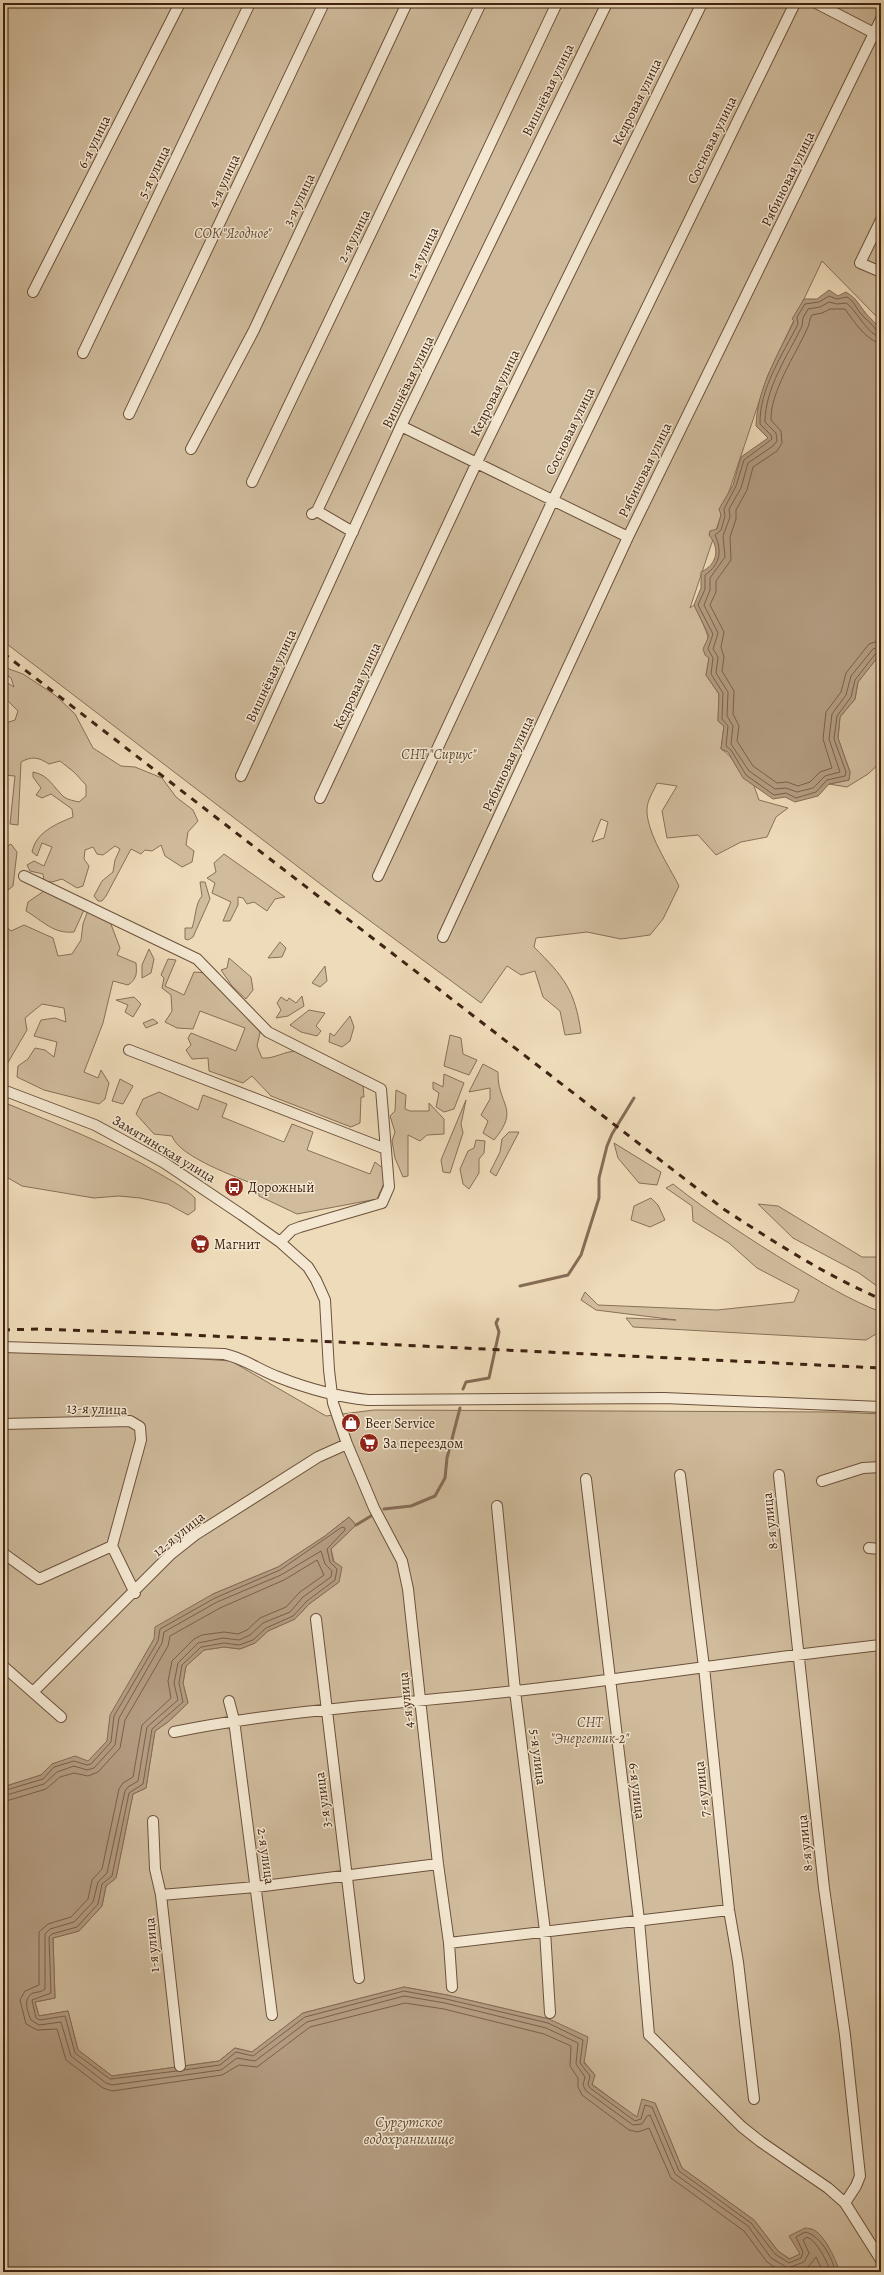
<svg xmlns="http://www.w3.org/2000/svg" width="884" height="2275" font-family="Alegreya,serif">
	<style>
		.green { fill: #d0bc9d; stroke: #887058; fill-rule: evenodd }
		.water { fill: #b39c81; stroke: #856c55 }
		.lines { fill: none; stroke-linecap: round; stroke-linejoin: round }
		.shore { stroke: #7a604a; stroke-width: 1 }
		.stream { stroke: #856c55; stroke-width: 3 }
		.minor-casing { stroke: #6c513c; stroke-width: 12 }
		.minor { stroke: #f4e8d2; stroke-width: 10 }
		.rail { stroke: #402313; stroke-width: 3; stroke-dasharray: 7 7; stroke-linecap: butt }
		.labels { text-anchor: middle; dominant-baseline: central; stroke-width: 3; stroke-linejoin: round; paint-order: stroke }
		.street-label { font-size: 14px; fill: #402313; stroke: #f4e8d2 }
		.park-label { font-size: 14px; font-style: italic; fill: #644936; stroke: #f4e8d2 }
		.poi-label { font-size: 14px; fill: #402313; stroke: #f4e8d2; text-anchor: start }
		.water-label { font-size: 15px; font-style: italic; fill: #624734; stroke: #f4e8d2 }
	</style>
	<rect width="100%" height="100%" fill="#eedbb9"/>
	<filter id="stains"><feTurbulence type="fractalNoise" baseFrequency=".005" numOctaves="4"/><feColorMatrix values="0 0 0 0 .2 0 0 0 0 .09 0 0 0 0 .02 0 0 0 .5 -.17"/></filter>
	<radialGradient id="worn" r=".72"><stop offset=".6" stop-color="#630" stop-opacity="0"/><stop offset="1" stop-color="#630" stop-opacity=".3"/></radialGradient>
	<path class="green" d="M 3,3 L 881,3 L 881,321 L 822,261 L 768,375 L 690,608 L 694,605 C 709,636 713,640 706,675 L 719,694 L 718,721 L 724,726 L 721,749 C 737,758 734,773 753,783 L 759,800 L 788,808 L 776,817 L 767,837 L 741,842 L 716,855 L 698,835 L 667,838 L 662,811 L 677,786 L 657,783 C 654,790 647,801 647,809 C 646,832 669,866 679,886 L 663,919 L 650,935 L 621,939 L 587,932 L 536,938 L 534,947 C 564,977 575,990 581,1033 L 565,1035 L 560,1011 L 543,997 L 535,971 L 521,975 L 507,966 L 481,1003 L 331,892 L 3,641 ZM 601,819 L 608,822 L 604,838 L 592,842 Z
		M 881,653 L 881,762 L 868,774 L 847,787 L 829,784 L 849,780 L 850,772 L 838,738 L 840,717 L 855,699 L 858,682 Z
		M 3,662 L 9,669 L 23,674 L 55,695 L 75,714 L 93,748 L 121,766 L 135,767 L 162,778 L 176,797 L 193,810 L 198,821 L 188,832 L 186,845 L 194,851 L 192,862 L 182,867 L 165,856 L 161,845 L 152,851 L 145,850 L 141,854 L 131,849 L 106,896 L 102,901 L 98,901 L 94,896 L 102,881 L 113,872 L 115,860 L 120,849 L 115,846 L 103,855 L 97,854 L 93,847 L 85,850 L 84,859 L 89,866 L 83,886 L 77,888 L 62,879 L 52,882 L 44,881 L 43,874 L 30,871 L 27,865 L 34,861 L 44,866 L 52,847 L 42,843 L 37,856 L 32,852 C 36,832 56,824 73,817 L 72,809 L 51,794 L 42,798 L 36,795 L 41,788 L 33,777 L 33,772 C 49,775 53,787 64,797 C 68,800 75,801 79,802 L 86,796 L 86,785 L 74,772 L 60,761 L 49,764 C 38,757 32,756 21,762 L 18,825 L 10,824 L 15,776 L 3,775 L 3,739 L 5,738 L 3,737 L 3,724 L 15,720 L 18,711 L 3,696 L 3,680 L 14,687 L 11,678 L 3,673 Z
		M 11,844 L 17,852 L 13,886 L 3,894 L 6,847 Z
		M 224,854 L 285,897 L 275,899 L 267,911 L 254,902 L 247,904 L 243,898 L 238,897 L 238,905 L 230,921 L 223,921 L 231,902 L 212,893 L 215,883 L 207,878 L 216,872 L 214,863 Z
		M 200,882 L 205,882 L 210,899 L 193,937 L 188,940 L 185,939 L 185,928 L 192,928 C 196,917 195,904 202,896 Z
		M 44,891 L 84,910 L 74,932 C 53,934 43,921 26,911 L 28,902 Z
		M 88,910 L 109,919 L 120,948 L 117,955 L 136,963 C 137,973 137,979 128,985 L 113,981 L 103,1023 L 84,1072 L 98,1078 L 101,1070 L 109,1083 L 105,1099 L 99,1104 L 44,1090 L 17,1077 L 18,1066 L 28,1059 L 35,1048 L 45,1050 L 54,1057 L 57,1042 L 34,1036 L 41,1020 L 55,1018 L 66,1022 L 64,1008 L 42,1004 L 25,1018 L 27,1030 L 3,1071 L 3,924 L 11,931 L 24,925 L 53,938 L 58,956 L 72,954 L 81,940 L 83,924 Z
		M 280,942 L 286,948 L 282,957 L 268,958 Z
		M 149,949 L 154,959 L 151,973 L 142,978 L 142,965 Z
		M 229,958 L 251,977 L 253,990 L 246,999 L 232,986 L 221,970 L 227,968 Z
		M 168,959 L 176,960 L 165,986 L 184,995 L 194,972 L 207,973 L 238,1009 L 254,1019 L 260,1033 L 257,1046 L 262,1058 C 275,1059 284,1051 297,1051 C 307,1051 351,1079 363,1085 L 364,1097 L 361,1097 L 360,1123 L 351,1127 L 271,1096 L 252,1076 L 243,1083 L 209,1071 L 208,1058 L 192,1059 L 186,1050 L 191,1045 L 188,1038 L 191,1033 L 236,1051 L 245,1028 L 200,1011 L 193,1029 L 177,1028 L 165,1022 L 172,1011 L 171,995 L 162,988 L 164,978 L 161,975 Z
		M 325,966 L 327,981 L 320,987 L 312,983 Z
		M 302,996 L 304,1006 L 288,1016 L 276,1018 L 281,1010 L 277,1003 L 281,997 L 287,1001 L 289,998 L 296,1003 Z
		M 134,997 L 141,1004 L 133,1017 L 125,1012 L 128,1005 L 116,1000 Z
		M 309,1010 L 325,1013 L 316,1026 L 321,1031 L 317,1036 L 301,1032 L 290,1025 Z
		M 350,1016 L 354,1027 L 350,1041 L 342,1047 L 329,1042 L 330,1033 L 334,1036 Z
		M 153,1019 L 158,1023 L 146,1028 L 143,1023 Z
		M 450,1035 L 461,1038 L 463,1054 L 477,1060 L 469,1075 L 444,1066 Z
		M 483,1064 L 498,1072 C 497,1105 521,1108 494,1140 L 483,1133 L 488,1121 L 481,1115 L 490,1099 L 490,1088 L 469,1092 Z
		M 444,1074 L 464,1083 L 454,1109 L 444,1112 L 436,1107 L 439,1093 L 433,1089 L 433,1082 L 443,1087 Z
		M 120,1079 L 133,1086 L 123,1104 L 112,1101 Z
		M 396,1090 L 406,1095 L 405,1109 L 410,1111 L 429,1111 L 429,1103 L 444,1119 L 444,1134 L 427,1135 L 420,1141 L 408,1135 L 408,1176 L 403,1177 L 395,1158 L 392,1141 L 395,1132 L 390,1116 L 395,1111 Z
		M 159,1092 L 198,1110 L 203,1095 L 227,1104 L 222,1117 L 284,1142 L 292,1124 L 313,1132 L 307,1150 L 370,1174 L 375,1162 L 384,1169 L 384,1183 L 377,1199 L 297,1214 L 259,1196 L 258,1186 C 237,1177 179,1157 172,1136 L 154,1134 L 136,1114 L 143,1099 Z
		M 466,1100 L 461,1124 L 463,1133 L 450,1173 L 443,1172 L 441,1160 Z
		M 3,1102 C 56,1124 110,1144 160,1174 C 172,1181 185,1188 195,1198 L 195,1210 L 188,1215 L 168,1204 L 140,1198 L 119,1196 L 94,1198 L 22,1186 L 3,1175 Z
		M 509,1132 L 519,1132 L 496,1176 L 490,1172 L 500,1152 L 502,1139 Z
		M 476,1140 L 485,1141 L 484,1153 L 479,1159 L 479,1173 L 469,1189 L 463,1184 L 460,1169 L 468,1151 L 474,1148 Z
		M 614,1143 L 661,1172 L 657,1185 L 639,1183 L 618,1158 Z
		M 673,1184 C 711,1214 751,1240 792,1265 C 821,1282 849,1300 881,1312 L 881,1331 L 866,1340 L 633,1327 L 626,1318 L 676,1320 L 596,1310 L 581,1300 L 585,1292 L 598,1305 L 717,1310 L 794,1302 L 799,1290 L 757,1268 L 729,1243 L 693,1221 L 692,1206 L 666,1188 Z
		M 651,1198 L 658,1205 L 665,1220 L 650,1227 L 631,1220 L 634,1206 Z
		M 758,1204 L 778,1206 L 862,1257 L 881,1257 L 881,1289 L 859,1273 L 793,1238 Z
		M 3,1349 L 125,1354 L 231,1361 L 326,1416 L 374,1410 L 836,1412 L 881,1414 L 881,2272 L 839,2272 L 837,2264 L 800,2254 L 790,2259 L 778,2251 L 754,2220 L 682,2168 L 655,2103 L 637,2118 L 592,2084 L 595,2075 L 549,2019 L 447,1995 L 404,1987 L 303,2013 L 252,2052 L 235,2048 L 219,2061 L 112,2076 L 78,2050 L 68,2011 L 39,2016 L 35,2002 L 55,1998 L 53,1938 L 79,1931 L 102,1906 L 106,1886 L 116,1878 L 133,1794 L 146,1788 L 155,1731 L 168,1722 L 188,1703 L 183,1683 L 186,1666 L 204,1650 L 224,1647 L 240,1649 L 255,1643 L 268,1631 L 295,1619 L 309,1604 L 339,1582 L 331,1549 L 356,1525 L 349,1517 L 325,1536 L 278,1567 L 213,1594 L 154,1639 L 111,1715 L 107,1741 L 88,1762 L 75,1757 L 52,1764 L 41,1775 L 3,1787 Z"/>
	<path class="water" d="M 829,290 L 838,296 L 846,292 C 857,299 857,302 864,311 C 870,319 876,322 881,331 L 881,595 L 879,598 L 881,599 L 881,653 L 858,682 L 855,699 L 840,717 L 838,738 L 850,772 L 849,780 L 829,784 L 818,796 L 795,802 L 785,797 L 773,799 L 743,778 L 728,752 L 721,749 L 724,726 L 718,721 L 719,694 L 706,675 L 709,658 L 705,655 L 703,649 L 709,636 L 694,605 L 701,588 L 701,572 C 718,564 720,548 709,535 L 710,531 L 717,529 L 721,515 L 719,509 L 733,485 L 741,457 L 768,438 L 756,426 C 757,388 778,355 794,321 L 792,319 L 804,299 L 817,299 Z
		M 349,1517 L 356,1525 L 331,1549 L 333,1561 L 342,1567 L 339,1582 L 309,1604 L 295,1619 L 268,1631 L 255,1643 L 240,1649 L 224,1647 L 204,1650 L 186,1666 L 183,1683 L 188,1703 L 168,1722 L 155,1731 L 146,1788 L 133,1794 L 116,1878 L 106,1886 L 102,1906 L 79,1931 L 53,1938 L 55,1998 L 35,2002 L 39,2016 L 68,2011 L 78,2050 L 112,2076 L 219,2061 L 235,2048 L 252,2052 L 303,2013 L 404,1987 L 447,1995 L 549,2019 L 588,2037 L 584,2063 L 595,2075 L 592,2085 L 637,2117 L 642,2099 L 655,2103 L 682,2168 L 754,2220 L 778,2251 L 789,2259 L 800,2254 L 789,2236 L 805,2228 C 808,2228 812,2229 814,2230 C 825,2236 837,2261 839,2272 L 3,2272 L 3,1787 L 41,1775 L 52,1764 L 75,1756 L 88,1761 L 107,1741 L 110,1715 L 154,1639 L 155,1627 L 213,1594 L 278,1567 L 325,1536 Z"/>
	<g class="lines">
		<path class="shore" d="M 881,332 L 876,330 C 872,323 866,320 861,314 C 855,307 855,302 847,297 L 837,299 L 829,296 L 819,302 L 805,304 L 797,317 L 798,324 C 783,354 759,389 760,424 L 771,435 L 772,439 L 744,460 L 736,486 L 724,509 L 725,516 L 721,530 L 715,535 C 722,550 721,564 705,575 L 705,589 L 698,605 L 713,634 L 708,649 L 713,658 L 711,674 L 723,693 L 722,719 L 728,726 L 726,746 L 731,750 L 746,775 L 774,795 L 786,793 L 796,798 L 816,792 L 827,780 L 845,776 L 846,772 L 834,739 L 837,716 L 851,697 L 855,680 L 876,653 L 881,651
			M 881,337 C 868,336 856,309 846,303 L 837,304 L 829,302 L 820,307 L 808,309 L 803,318 L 802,326 C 788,355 765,388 765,422 L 776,433 L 777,441 L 773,446 L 748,463 L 741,488 L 729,509 L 730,517 L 723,536 L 725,557 L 710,578 L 710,590 L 704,605 L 718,633 L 713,649 L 718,657 L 716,673 L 728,692 L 727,716 L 733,726 L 731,744 L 749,771 L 775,789 L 786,788 L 797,792 L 813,788 L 825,776 L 840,772 L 829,739 L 832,714 L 846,695 L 851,676 L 873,649 L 881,646
			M 881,343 C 867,342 853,320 845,309 L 830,309 L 822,313 L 812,315 C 809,319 810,324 807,329 C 796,354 770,392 771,420 L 781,431 L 782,443 L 777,451 L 753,467 L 747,490 L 736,510 L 736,519 L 730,537 L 731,560 L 716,581 L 716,592 L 710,605 L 724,632 L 721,647 L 724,657 L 722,671 L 734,691 L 733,714 L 739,726 L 737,741 L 753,766 L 777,783 L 787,782 L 798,786 L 810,782 L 820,772 L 832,768 L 823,739 L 826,712 L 841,692 L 846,673 L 869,644 L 881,640
			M 3,1791 L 43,1779 L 54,1767 L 74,1761 L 87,1765 L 91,1764 L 111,1742 L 114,1716 L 158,1641 L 160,1629 L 215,1598 L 280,1570 L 342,1527 L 345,1528 L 345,1530 L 327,1549 L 330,1562 L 337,1569 L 335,1580 L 307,1601 L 293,1616 L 266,1628 L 253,1640 L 239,1645 L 224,1643 L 201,1647 L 182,1665 L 179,1683 L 183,1702 L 152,1729 L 143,1784 L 129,1793 L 112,1876 L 102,1884 L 98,1904 L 77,1927 L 52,1934 L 49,1937 L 51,1993 L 32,2000 L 36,2018 L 40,2020 L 65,2016 L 75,2053 L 110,2079 L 177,2071
			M 3,1796 L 44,1784 L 57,1772 L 74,1766 L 87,1770 L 94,1768 L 115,1745 L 119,1718 L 162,1643 L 164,1632 L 217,1602 L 281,1575 L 321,1551 L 325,1564 L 332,1571 L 331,1577 L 303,1597 L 290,1612 L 263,1623 L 250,1635 L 239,1640 L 223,1638 L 198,1643 L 178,1663 L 174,1683 L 178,1700 L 147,1727 L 138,1781 L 128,1787 L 125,1791 L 107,1873 L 98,1882 L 93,1902 L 74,1922 L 50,1929 L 45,1934 L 45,1989 C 42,1992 37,1992 33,1993 C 22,1998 28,2013 31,2020 L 39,2025 L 61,2022 L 71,2056 L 106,2083 L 112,2085 L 221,2070 L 237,2058 L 255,2061 L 307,2022 L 404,1996 L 445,2003 L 546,2028 L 578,2043 L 576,2064 L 585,2077 L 583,2085 L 586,2091 L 633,2125 L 642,2124 L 647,2116 L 650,2115 L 675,2174 L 748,2226 L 771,2258 L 788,2268 L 804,2262 L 809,2253 L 803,2240 L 807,2237 C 817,2241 828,2262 830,2272
			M 3,1802 L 46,1789 L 60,1777 L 74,1773 L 88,1776 L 98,1772 L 120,1748 L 125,1720 L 168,1646 L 170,1636 L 220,1608 L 284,1580 L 317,1560 L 324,1575 L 300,1592 L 286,1607 L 260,1618 L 247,1630 L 238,1634 L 224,1632 L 202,1635 L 194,1639 L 172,1661 L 168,1681 L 171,1698 L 142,1725 L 133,1777 L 123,1783 L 119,1789 L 102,1869 L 92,1880 L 88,1899 L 71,1917 L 48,1924 L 39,1932 L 39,1985 L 25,1991 L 20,2000 L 26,2024 L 37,2030 L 57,2029 L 66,2060 L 103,2088 L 112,2091 L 222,2075 L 239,2065 L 257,2067 L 310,2027 L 405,2003 L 444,2009 L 544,2034 L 571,2046 L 570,2066 L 578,2078 L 578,2087 L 582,2095 L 629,2130 L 638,2132 L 649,2128 L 671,2178 L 744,2231 L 767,2262 L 782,2272
			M 184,2070 L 220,2065 L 236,2052 L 253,2056 L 305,2017 L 404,1991 L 446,1999 L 548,2023 L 583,2040 L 580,2063 L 590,2076 L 588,2084 L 590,2088 L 635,2121 L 641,2119 L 645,2105 L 652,2107 L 679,2171 L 751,2223 L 775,2254 L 789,2263 L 801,2258 L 803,2252 L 796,2237 L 805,2232 C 820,2235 833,2258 835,2272
			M 797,2272 L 809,2266 L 816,2257 L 823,2272"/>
		<path class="stream" d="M 520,1286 L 568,1275 L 581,1255 L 599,1198 L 599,1178 L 607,1146 L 612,1134 L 634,1098
			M 463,1389 L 466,1382 L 489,1378 L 499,1332 L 496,1323 L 498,1319
			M 384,1509 L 411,1506 L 435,1496 L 445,1478 L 447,1458 L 460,1408
			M 356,1525 L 371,1516"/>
		<defs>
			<path id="minor" d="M 816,3 L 874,33
				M 881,220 L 860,263 L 881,272
				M 33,292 L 180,3
				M 83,353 L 250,3
				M 129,414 L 324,3
				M 401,426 L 628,537
				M 191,449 L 254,330 L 407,3
				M 252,482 L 481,3
				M 317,511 L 353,532
				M 312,514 L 317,511 L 557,3
				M 241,776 L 401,426 L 607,3
				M 320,798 L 477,462 L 702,3
				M 24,876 L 197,959 L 268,1032 L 381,1089 L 389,1187 L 382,1203 L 300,1227 L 292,1230 L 280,1242
				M 378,876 L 553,500 L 795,3
				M 443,937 L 628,537 L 881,19
				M 129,1050 L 386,1149
				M 3,1090 L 95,1125 L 163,1162 L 242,1215 L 280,1242 L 308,1267 L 316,1280 L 325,1300 L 329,1370 L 333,1403 L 347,1444 L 374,1508 L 402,1561 L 408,1589 L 438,1864 L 449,1943 L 452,1987
				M 3,1347 L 224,1354 C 244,1358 259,1370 278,1377 C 306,1388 339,1397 368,1400 L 664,1398 L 881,1407
				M 3,1424 L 130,1421 L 140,1427 L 141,1440 L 112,1546
				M 680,1475 L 704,1667 L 729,1910 L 738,1962 L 754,2099
				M 779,1475 L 824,1888 L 845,2035 L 860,2176 L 856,2186 L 845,2203
				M 586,1479 L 639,1920 L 649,2035 L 742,2127 L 761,2142 L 828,2188 L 845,2203 L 881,2260
				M 822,1481 L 863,1468 L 881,1467
				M 497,1506 L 515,1691 L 545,1931 L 550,2013
				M 869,1548 L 881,1549
				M 3,1553 L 39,1579 L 112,1546 L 135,1593
				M 316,1619 L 359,1978
				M 3,1666 L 61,1717
				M 33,1692 L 171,1554 L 195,1535 L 318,1457 L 347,1444
				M 229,1701 L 234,1720 L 272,2015
				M 174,1732 C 287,1709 401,1704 515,1691 C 637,1678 759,1658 881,1645
				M 153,1821 L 155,1869 L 161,1895 L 180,2066
				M 161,1895 L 256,1887 L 438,1864
				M 449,1943 L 729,1910"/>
		</defs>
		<use href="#minor" class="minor-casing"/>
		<use href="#minor" class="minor"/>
		<path class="rail" d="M 3,653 L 725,1210 C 776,1243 825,1275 881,1299
			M 3,1330 L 40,1329 L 148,1333 L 881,1368"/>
	</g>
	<defs>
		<symbol id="bus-disc" viewBox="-11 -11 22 22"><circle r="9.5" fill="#8f2418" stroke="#f4e8d2"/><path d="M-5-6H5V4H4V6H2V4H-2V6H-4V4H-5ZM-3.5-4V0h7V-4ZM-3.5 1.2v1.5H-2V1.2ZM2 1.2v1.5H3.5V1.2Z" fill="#fff"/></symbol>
		<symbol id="supermarket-disc" viewBox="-11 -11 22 22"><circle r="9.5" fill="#8f2418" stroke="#f4e8d2"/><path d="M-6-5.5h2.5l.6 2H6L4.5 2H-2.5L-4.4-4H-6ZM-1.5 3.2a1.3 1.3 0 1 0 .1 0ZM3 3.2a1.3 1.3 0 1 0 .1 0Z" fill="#fff"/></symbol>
		<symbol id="shop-disc" viewBox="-11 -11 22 22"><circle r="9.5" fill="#8f2418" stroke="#f4e8d2"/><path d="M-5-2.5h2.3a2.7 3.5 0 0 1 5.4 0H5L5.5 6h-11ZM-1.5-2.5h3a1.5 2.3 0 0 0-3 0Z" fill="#fff"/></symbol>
	</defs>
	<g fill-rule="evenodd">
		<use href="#bus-disc" x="223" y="1176" width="22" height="22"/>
		<use href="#supermarket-disc" x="189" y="1233" width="22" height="22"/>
		<use href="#shop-disc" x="340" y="1412" width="22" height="22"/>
		<use href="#supermarket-disc" x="358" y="1432" width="22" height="22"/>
	</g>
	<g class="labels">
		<g class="street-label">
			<text transform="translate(548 90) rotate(-64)">Вишнёвая улица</text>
			<text transform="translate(637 102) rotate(-64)">Кедровая улица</text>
			<text transform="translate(712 140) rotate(-64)">Сосновая улица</text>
			<text transform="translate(94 142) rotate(-64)">6-я улица</text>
			<text transform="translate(154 172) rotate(-64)">5-я улица</text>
			<text transform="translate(788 179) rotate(-64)">Рябиновая улица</text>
			<text transform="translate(224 181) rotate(-65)">4-я улица</text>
			<text transform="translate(299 200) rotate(-65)">3-я улица</text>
			<text transform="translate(354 236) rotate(-64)">2-я улица</text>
			<text transform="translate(423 253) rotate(-65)">1-я улица</text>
			<text transform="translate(408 382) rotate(-64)">Вишнёвая улица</text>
			<text transform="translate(495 393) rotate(-64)">Кедровая улица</text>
			<text transform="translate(570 431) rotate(-64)">Сосновая улица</text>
			<text transform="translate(645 470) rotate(-64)">Рябиновая улица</text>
			<text transform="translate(271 676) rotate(-65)">Вишнёвая улица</text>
			<text transform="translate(357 686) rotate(-65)">Кедровая улица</text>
			<text transform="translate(508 764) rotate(-65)">Рябиновая улица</text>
			<text transform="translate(164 1149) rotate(31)">Замятинская улица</text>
			<text transform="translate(97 1409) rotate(2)">13-я улица</text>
			<text transform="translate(770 1521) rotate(-96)">8-я улица</text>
			<text transform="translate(179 1534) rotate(-39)">12-я улица</text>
			<text transform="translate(406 1700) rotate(-96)">4-я улица</text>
			<text transform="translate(538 1757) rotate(83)">5-я улица</text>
			<text transform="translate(702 1789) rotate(-96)">7-я улица</text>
			<text transform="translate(637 1791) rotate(83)">6-я улица</text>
			<text transform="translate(323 1800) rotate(-97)">3-я улица</text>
			<text transform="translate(805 1843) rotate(-96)">8-я улица</text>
			<text transform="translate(266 1856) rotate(82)">2-я улица</text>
			<text transform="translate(152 1945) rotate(-95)">1-я улица</text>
		</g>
		<g class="park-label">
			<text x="233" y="233">СОК "Ягодное"</text>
			<text x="439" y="754">СНТ "Сириус"</text>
			<text x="590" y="1722">СHТ<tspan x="590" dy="16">"Энергетик-2"</tspan></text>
		</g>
		<g class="poi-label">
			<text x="248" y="1187">Дорожный</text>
			<text x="214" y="1244">Магнит</text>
			<text x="365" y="1423">Beer Service</text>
			<text x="383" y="1443">За переездом</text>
		</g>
		<g class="water-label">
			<text x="409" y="2122">Сургутское<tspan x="409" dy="17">водохранилище</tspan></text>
		</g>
	</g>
	<rect width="884" height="2275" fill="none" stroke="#eedbb9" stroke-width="16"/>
	<rect x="4" y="4" width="876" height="2267" fill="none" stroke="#402313" stroke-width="2"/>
	<rect x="8" y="8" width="868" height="2259" fill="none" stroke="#402313"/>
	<rect width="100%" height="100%" filter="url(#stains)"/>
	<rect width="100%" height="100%" fill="url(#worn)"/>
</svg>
